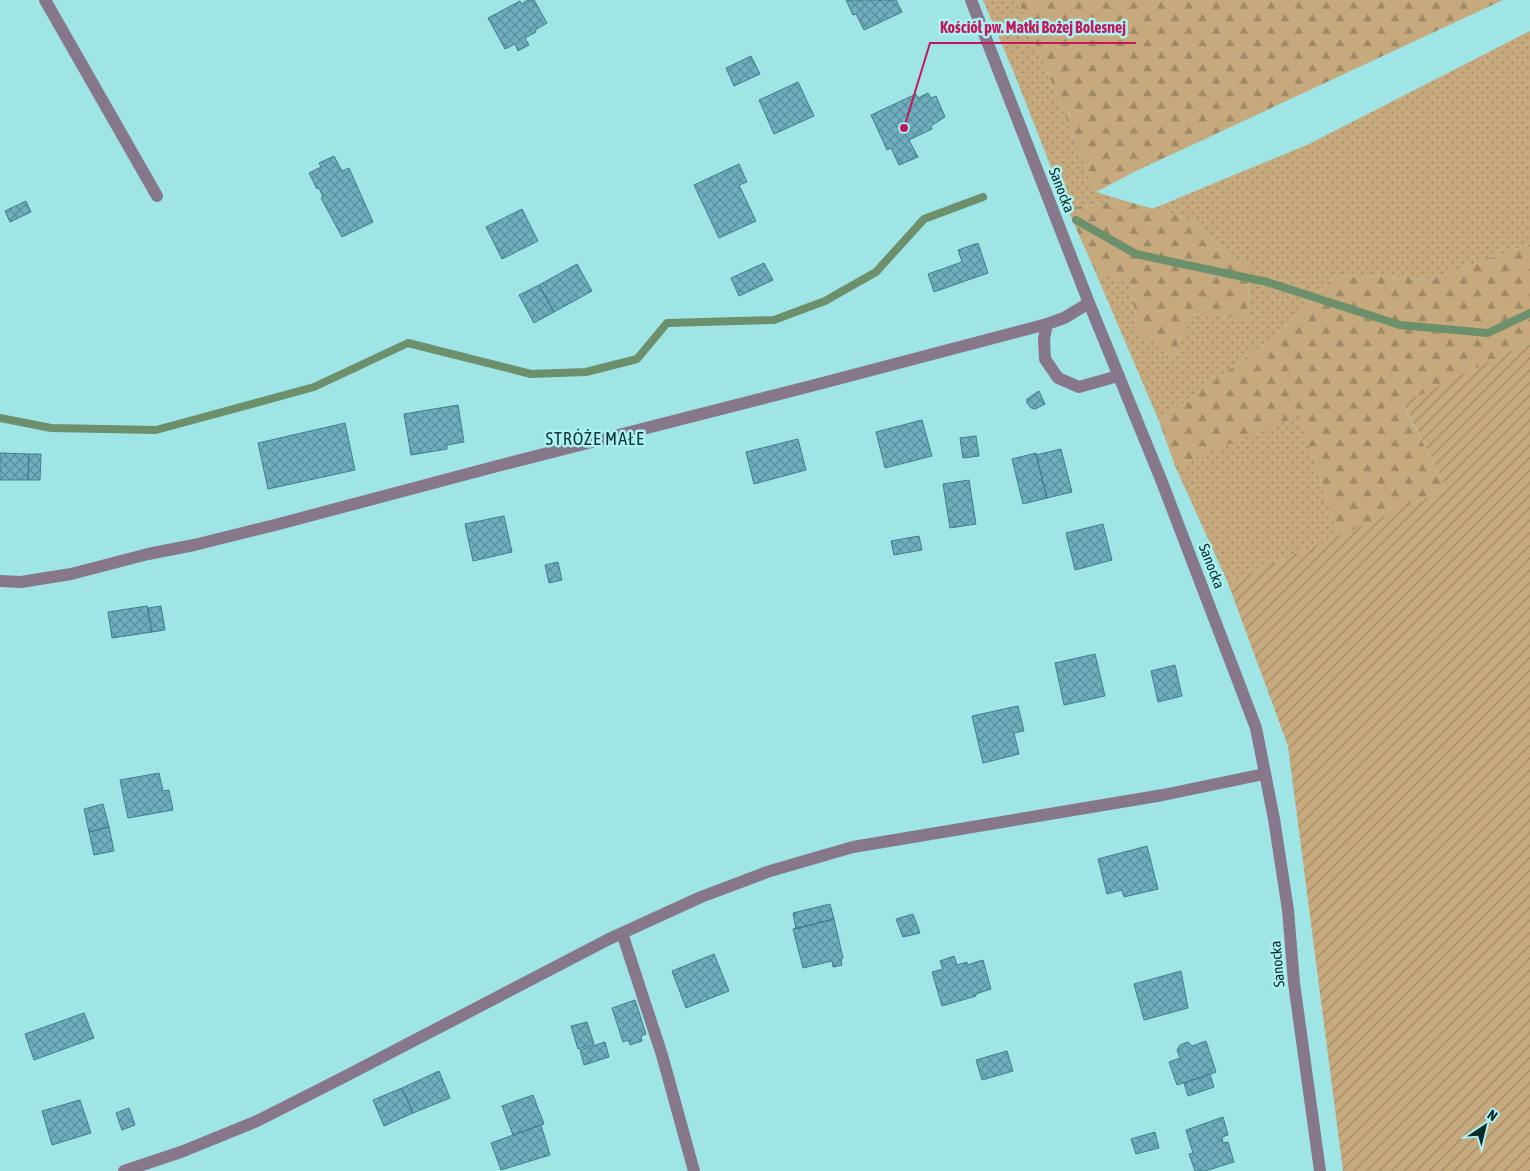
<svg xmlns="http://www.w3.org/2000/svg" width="1530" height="1171" font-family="'Asap Condensed',sans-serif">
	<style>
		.grass { fill: url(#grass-dots) }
		.forest { fill: url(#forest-firs) }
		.garden { fill: url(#garden-furrows) }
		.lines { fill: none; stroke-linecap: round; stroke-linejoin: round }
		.stream { stroke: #6c8f6c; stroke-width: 8 }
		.building { fill: url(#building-cross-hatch); stroke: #407e8f }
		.minor { stroke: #86788a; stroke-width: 12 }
		.labels { text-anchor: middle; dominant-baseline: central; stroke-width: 5; stroke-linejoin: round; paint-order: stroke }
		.street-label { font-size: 15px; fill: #0d2a2a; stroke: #acf2f3 }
		.quarter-label { font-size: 18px; letter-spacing: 1px; fill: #123637; stroke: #acf2f3 }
		.leader { fill: none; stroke: #c2185b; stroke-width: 2 }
		.callout-dot { fill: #c2185b; stroke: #acf2f3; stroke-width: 2 }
		.callout-label { font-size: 16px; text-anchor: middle; font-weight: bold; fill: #c2185b; stroke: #acf2f3; stroke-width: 5; stroke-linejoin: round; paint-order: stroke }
	</style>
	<defs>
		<pattern id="grass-dots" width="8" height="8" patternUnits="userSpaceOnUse" patternTransform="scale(1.25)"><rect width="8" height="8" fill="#c6a97d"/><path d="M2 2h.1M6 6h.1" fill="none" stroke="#9f8a67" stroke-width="1.8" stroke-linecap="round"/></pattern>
		<pattern id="forest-firs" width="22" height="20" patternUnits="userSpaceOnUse" patternTransform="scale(1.25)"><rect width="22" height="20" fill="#c6a97d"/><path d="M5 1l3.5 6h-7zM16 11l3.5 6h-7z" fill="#9f8a67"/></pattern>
		<pattern id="garden-furrows" width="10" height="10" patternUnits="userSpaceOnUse" patternTransform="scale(1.25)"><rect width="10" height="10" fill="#c6a97d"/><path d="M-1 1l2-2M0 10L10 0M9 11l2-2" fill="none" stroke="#9f8a67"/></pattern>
		<pattern id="building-cross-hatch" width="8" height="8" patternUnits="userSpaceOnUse" patternTransform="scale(1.25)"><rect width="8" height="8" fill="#6faebf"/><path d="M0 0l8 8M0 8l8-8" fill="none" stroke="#5a8e9b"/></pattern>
	</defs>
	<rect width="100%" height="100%" fill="#a0e5e6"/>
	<path class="grass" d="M 983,0 L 1018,0 L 1096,192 L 1122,200 L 1067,208 L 1014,73 Z
		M 1530,31 L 1530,244 L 1432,279 L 1336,275 L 1274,337 L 1159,421 L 1095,271 L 1130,284 L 1137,328 L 1173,359 L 1189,314 L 1249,318 L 1248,265 L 1231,257 L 1193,220 L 1152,209 L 1309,144 Z
		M 1299,415 L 1339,536 L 1228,583 L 1175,466 Z"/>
	<path class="forest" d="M 1018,0 L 1503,0 L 1134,172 L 1096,192 Z
		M 1122,200 L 1193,220 L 1231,257 L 1248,265 L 1249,318 L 1189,314 L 1173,359 L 1137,328 L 1130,284 L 1095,271 L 1067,208 Z
		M 1530,244 L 1530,342 L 1403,404 L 1447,489 L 1339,536 L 1299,416 L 1175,466 L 1159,421 L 1274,337 L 1336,275 L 1432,279 Z"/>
	<path class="garden" d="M 1530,342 L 1530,1171 L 1343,1171 L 1288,746 L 1228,583 L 1447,489 L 1403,403 Z"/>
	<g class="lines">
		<path class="stream" d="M 1076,220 L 1136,254 L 1267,282 L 1400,325 L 1488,333 L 1530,313
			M 0,418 L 51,428 L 156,430 L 314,387 L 408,343 L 531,374 L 586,372 L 637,359 L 667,323 L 774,320 L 825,301 L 876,272 L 924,219 L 983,197"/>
	</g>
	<path class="building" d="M 528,0 L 534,0 L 547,23 L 535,30 L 536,32 L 525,38 L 529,45 L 518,51 L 515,44 L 505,49 L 488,18 L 520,1 L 521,4 Z
		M 846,0 L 896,0 L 902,12 L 864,30 L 856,14 L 853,15 Z
		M 751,56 L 760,74 L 734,86 L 726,68 Z
		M 798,82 L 814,116 L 774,134 L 759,100 Z
		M 928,93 L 931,98 L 936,96 L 945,117 L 931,126 L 932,129 L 909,140 L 918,157 L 899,165 L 891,148 L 887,150 L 871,115 L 916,94 L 918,98 Z
		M 334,156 L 342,171 L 349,168 L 373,222 L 342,237 L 321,198 L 323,197 L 319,188 L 317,189 L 309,173 L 321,167 L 319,163 Z
		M 739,164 L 747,182 L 739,185 L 756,221 L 719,238 L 694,185 Z
		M 26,201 L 31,212 L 10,222 L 5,211 Z
		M 522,209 L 538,241 L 502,259 L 486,227 Z
		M 978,243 L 988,273 L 934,292 L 928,274 L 962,262 L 958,250 Z
		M 764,263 L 773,280 L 739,296 L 731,278 Z
		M 577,264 L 592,291 L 554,312 L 539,285 Z
		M 539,285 L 554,312 L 534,323 L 519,295 Z
		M 1039,391 L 1045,404 L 1035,409 L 1031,408 L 1027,403 L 1027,399 Z
		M 458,405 L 464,442 L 447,445 L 447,449 L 411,455 L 404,414 Z
		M 922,420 L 932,456 L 885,468 L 876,432 Z
		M 345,423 L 355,470 L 268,489 L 258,443 Z
		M 976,436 L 979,456 L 963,458 L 960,438 Z
		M 798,439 L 806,470 L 754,484 L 746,452 Z
		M 1061,449 L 1072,492 L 1047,498 L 1036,455 Z
		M 0,453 L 29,454 L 28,480 L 0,480 Z
		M 1036,453 L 1047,498 L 1023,504 L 1012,459 Z
		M 29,454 L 41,454 L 40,480 L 28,480 Z
		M 969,480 L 976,524 L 950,528 L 943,484 Z
		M 504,516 L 512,552 L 473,561 L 465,524 Z
		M 1103,524 L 1112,560 L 1075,570 L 1066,533 Z
		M 919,536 L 922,550 L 894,555 L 891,541 Z
		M 558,562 L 562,580 L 549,583 L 545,565 Z
		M 147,606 L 152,632 L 112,638 L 108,612 Z
		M 161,606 L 165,630 L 152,632 L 148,608 Z
		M 1095,654 L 1105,696 L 1064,705 L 1055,663 Z
		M 1175,665 L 1182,696 L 1158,702 L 1151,671 Z
		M 1018,706 L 1024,731 L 1014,733 L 1019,754 L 983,763 L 972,716 Z
		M 159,773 L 163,791 L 169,790 L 173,810 L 128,818 L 120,780 Z
		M 103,804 L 109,827 L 89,832 L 84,809 Z
		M 109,827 L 114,851 L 94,855 L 89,832 Z
		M 1147,846 L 1158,889 L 1124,897 L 1122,890 L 1107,894 L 1098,859 Z
		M 830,904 L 834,919 L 796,929 L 793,913 Z
		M 913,914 L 920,933 L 903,937 L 896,919 Z
		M 834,919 L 843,958 L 841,959 L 842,965 L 833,967 L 832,961 L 803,968 L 793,929 Z
		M 714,954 L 729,991 L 686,1008 L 672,971 Z
		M 954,956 L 957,965 L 967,962 L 967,965 L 983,960 L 991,989 L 976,994 L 976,996 L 942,1006 L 932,972 L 943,969 L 940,961 Z
		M 1181,971 L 1188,1008 L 1144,1020 L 1134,984 Z
		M 635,1000 L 646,1034 L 641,1036 L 642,1041 L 630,1045 L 628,1040 L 623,1042 L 612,1008 Z
		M 84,1013 L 94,1038 L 34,1060 L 25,1034 Z
		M 587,1022 L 594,1044 L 578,1049 L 571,1026 Z
		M 1206,1041 L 1216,1072 L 1177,1085 L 1169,1062 L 1180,1058 L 1177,1050 L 1180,1045 L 1188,1042 L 1192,1046 Z
		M 605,1042 L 609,1057 L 584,1065 L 580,1050 Z
		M 1007,1051 L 1013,1071 L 982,1080 L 976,1060 Z
		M 439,1071 L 450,1098 L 413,1113 L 402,1088 Z
		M 1210,1074 L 1214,1087 L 1188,1096 L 1184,1083 Z
		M 402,1088 L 413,1113 L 384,1126 L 373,1100 Z
		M 533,1095 L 544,1124 L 513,1135 L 502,1106 Z
		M 80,1100 L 91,1133 L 52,1145 L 42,1111 Z
		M 129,1108 L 135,1125 L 122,1130 L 116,1113 Z
		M 1223,1117 L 1228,1135 L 1222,1137 L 1223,1143 L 1228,1142 L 1234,1162 L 1205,1171 L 1195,1171 L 1189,1154 L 1193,1153 L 1186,1130 Z
		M 541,1125 L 550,1155 L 501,1170 L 491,1143 Z
		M 1155,1132 L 1159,1148 L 1136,1154 L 1131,1139 Z"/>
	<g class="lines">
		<path class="minor" d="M 45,0 L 157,196
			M 971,0 L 1089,303 L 1162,482 L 1256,728 L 1274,819 L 1288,910 L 1294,983 L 1320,1171
			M 1047,324 L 1044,339 L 1045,359 L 1058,378 L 1079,387 L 1118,376
			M 0,581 L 21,582 L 71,574 L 148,554 L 194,545 L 275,525 L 501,465 L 811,386 L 1047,324 L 1064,318 L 1089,303
			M 622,933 L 662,1055 L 694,1171
			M 124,1171 L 181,1152 L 257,1121 L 342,1078 L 609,939 L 701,897 L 770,871 L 853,847 L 1163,795 L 1264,774"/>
	</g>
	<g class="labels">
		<g class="street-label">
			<text transform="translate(1062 190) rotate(69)">Sanocka</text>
			<text transform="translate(1212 566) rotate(69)">Sanocka</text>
			<text transform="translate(1277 964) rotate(-95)">Sanocka</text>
		</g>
		<g class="quarter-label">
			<text x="595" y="438">STRÓŻE MAŁE</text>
		</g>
	</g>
	<path class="leader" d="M904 128L930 43H1136"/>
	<circle class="callout-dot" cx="904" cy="128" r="5"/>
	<g class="callout-label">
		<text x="1033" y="33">Kościół pw. Matki Bożej Bolesnej</text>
	</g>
	<g transform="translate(1485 1126) rotate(35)" stroke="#acf2f3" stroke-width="4" paint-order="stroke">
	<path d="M0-4L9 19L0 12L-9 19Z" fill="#0d2a2a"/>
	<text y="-8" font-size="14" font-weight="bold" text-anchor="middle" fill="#0d2a2a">N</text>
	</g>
</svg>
